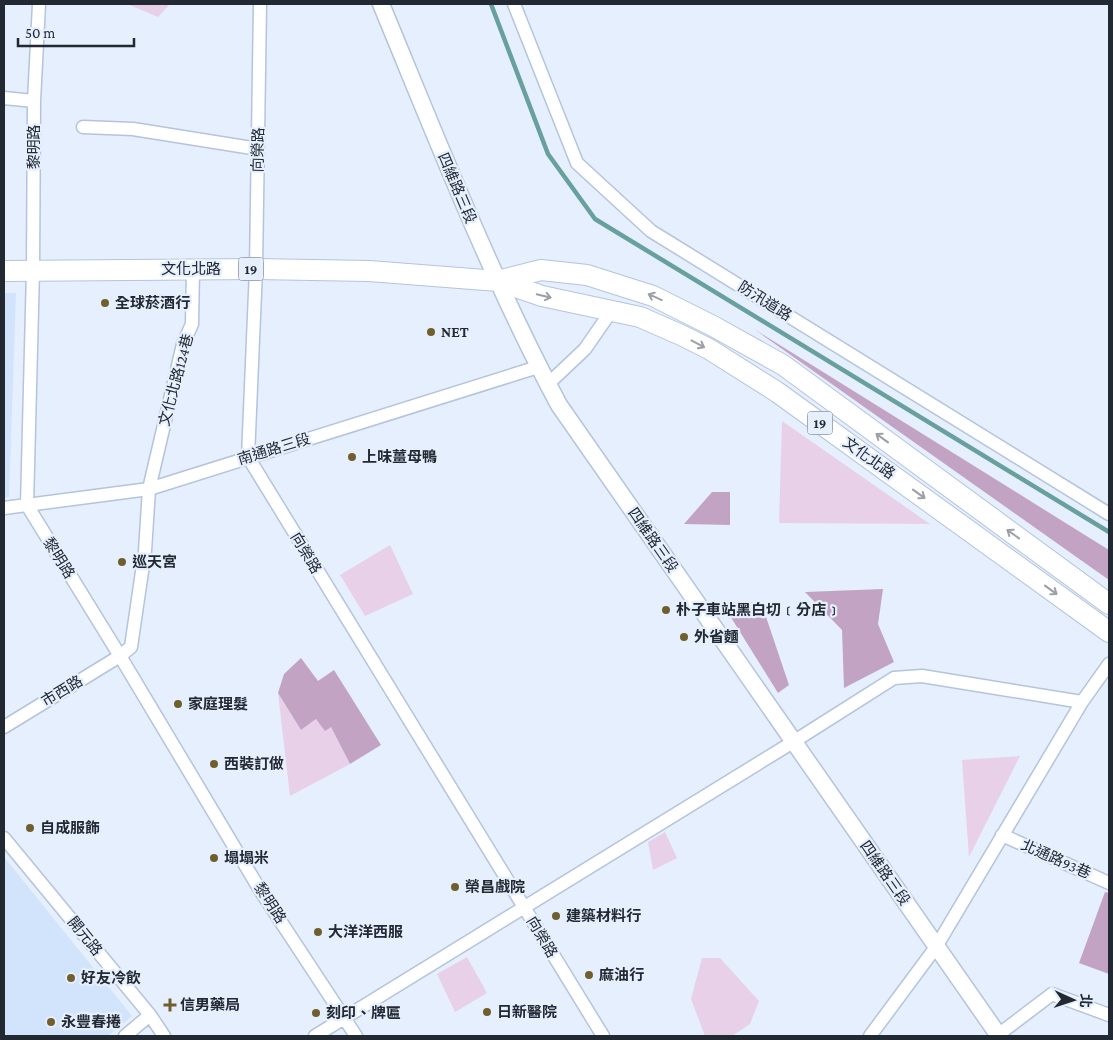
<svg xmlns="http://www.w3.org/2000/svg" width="1113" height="1040" font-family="'Crimson Pro','Noto Sans TC',serif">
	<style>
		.built { fill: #d2e3fc }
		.green { fill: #e9d0e9 }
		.forest { fill: #c3a3c4 }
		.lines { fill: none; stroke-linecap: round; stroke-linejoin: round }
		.stream { stroke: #68a09d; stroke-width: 4.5 }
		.minor-casing { stroke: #b4c4dd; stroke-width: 15 }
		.tertiary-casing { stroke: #b4c4dd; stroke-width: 19 }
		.primary-casing { stroke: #b4c4dd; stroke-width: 22 }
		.minor { stroke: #fff; stroke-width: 12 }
		.tertiary { stroke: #fff; stroke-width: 16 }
		.primary { stroke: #fff; stroke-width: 20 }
		.oneway { stroke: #9c9fa3 }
		.poi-dot { fill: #705f2d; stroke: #e5effe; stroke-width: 2 }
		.labels { text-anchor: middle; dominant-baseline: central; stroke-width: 4.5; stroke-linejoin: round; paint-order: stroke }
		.shield { fill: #e5effe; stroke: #5d646f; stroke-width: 1 }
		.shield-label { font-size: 14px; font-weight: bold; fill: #232932 }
		.street-label { font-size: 15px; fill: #232932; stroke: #e5effe }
		.poi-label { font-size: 15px; font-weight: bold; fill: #232932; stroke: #e5effe; text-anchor: start }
	</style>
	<rect width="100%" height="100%" fill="#e5effe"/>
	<path class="built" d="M 4,293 L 16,293 L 9,497 L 4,498 Z
		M 4,857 L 132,1016 L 108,1036 L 4,1036 Z"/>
	<path class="green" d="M 127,4 L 170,4 L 158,17 Z
		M 782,421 L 930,524 L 779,523 Z
		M 390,545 L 413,594 L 365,616 L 340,575 Z
		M 278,693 L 301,730 L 316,719 L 331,727 L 350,764 L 290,796 Z
		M 1020,756 L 969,857 L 962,760 Z
		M 665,832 L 677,858 L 653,870 L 648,842 Z
		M 467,957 L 487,993 L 455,1012 L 437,974 Z
		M 702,958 L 720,958 L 759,1001 L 750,1024 L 732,1036 L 705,1036 L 691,999 Z"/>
	<path class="forest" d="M 754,329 L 1109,550 L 1109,580 Z
		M 712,492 L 730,492 L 730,525 L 684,524 Z
		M 883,589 L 878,624 L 894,662 L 844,688 L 842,630 L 805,592 Z
		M 761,602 L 789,685 L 778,693 L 722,603 Z
		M 301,658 L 318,681 L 334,670 L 381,745 L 350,764 L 331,727 L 325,731 L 316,719 L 301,730 L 278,693 L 284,674 Z
		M 1105,892 L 1109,893 L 1109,974 L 1079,963 Z"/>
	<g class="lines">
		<path class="stream" d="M 491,4 L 548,154 L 595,219 L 1109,532"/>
		<defs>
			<path id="minor" d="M 39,4 L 34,101 L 33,270 L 27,505 L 120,656 L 260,890 L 356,1036
				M 260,4 L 256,269 L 248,457 L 603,1036
				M 514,4 L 577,163 L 651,231 L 1109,514
				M 4,98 L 34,101
				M 83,127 L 133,129 L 258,149
				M 548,384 L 585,349 L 612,310
				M 4,508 L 149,489 L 538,367
				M 4,727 L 120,656 L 131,647 L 145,551 L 149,489 L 183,344 L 192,324 L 193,269
				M 1002,835 L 1109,883
				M 4,838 L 150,1015 L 164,1036
				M 998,1035 L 1052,994 L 1109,1015
				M 125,1036 L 150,1015
				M 315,1036 L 793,742 L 894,678 L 922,676 L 1082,702
				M 870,1036 L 936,947 L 1082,702 L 1109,664"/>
			<path id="tertiary" d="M 381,4 C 437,139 490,276 559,405 L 999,1036"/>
			<path id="primary" d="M 4,271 L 256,269 L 369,271 L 498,281 L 542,296 L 640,317 L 681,335 L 709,349 L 777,392 L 1109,632
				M 498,281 L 541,270 L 587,275 L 653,296 L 713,326 L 783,365 L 1109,604"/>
		</defs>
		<use href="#minor" class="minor-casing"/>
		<use href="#tertiary" class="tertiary-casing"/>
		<use href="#primary" class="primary-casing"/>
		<use href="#minor" class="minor"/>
		<use href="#tertiary" class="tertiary"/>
		<use href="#primary" class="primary"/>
	</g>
	<defs><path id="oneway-shaft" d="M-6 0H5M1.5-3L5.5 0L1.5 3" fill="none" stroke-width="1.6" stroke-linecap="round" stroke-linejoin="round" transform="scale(1.25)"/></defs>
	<g class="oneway">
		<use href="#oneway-shaft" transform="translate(544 296) rotate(14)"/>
		<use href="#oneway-shaft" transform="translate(655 297) rotate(-156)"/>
		<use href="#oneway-shaft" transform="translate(698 344) rotate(28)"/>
		<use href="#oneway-shaft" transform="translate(882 438) rotate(-144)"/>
		<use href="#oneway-shaft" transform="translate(919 494) rotate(36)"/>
		<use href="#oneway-shaft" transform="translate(1013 534) rotate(-144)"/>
		<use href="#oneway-shaft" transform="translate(1051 590) rotate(36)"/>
	</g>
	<g class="poi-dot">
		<circle cx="105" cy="303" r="5"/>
		<circle cx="431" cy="332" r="5"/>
		<circle cx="352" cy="457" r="5"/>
		<circle cx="122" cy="562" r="5"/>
		<circle cx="666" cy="610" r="5"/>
		<circle cx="684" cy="637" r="5"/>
		<circle cx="178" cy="704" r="5"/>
		<circle cx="214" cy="764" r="5"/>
		<circle cx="30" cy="828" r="5"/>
		<circle cx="214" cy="858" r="5"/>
		<circle cx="455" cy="887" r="5"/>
		<circle cx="556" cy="916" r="5"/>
		<circle cx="318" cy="932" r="5"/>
		<circle cx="589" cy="975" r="5"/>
		<circle cx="71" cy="978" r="5"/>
		<path d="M167.5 997.5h5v5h5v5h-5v5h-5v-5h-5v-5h5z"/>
		<circle cx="487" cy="1012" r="5"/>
		<circle cx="316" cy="1013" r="5"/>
		<circle cx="51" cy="1022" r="5"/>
	</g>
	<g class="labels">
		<g class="shield">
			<rect x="238.5" y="257.5" width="25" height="23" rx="4"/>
			<rect x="807.5" y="411.5" width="25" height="23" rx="4"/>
		</g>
		<g class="shield-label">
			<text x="251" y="269">19</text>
			<text x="820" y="423">19</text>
		</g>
		<g class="street-label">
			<text transform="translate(34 147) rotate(-90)">黎明路</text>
			<text transform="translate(258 150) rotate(-89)">向榮路</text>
			<text transform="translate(457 188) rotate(67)">四維路三段</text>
			<text x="191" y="269">文化北路</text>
			<text transform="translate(765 301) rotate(32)">防汛道路</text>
			<text transform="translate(176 380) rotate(-75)">文化北路124巷</text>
			<text transform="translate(274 449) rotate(-17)">南通路三段</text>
			<text transform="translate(869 458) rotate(36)">文化北路</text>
			<text transform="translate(653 540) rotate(55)">四維路三段</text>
			<text transform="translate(306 553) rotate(59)">向榮路</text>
			<text transform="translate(59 558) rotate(58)">黎明路</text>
			<text transform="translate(62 691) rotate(-31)">市西路</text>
			<text transform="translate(1056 859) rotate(24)">北通路93巷</text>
			<text transform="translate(885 873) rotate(55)">四維路三段</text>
			<text transform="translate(270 903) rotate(57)">黎明路</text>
			<text transform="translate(85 936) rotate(51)">開元路</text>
			<text transform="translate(542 937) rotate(59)">向榮路</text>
		</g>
		<g class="poi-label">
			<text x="115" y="303">全球菸酒行</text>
			<text x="441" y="332">NET</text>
			<text x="362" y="457">上味薑母鴨</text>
			<text x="132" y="562">巡天宮</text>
			<text x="676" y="610">朴子車站黑白切﹝分店﹞</text>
			<text x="694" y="637">外省麵</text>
			<text x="188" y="704">家庭理髮</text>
			<text x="224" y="764">西裝訂做</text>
			<text x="40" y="828">自成服飾</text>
			<text x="224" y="858">塌塌米</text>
			<text x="465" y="887">榮昌戲院</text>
			<text x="566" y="916">建築材料行</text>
			<text x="328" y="932">大洋洋西服</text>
			<text x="599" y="975">麻油行</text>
			<text x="81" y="978">好友冷飲</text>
			<text x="180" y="1005">信男藥局</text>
			<text x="497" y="1012">日新醫院</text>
			<text x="326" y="1013">刻印、牌匾</text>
			<text x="61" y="1022">永豐春捲</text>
		</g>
	</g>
	<rect width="1113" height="1040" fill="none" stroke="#232932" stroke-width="10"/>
	<g transform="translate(1073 1000) rotate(93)" stroke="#e5effe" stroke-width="4" paint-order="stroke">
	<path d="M0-4L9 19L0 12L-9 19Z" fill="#232932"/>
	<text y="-8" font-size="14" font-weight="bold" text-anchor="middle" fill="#232932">北</text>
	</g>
	<path d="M18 38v8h116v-8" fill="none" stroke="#232932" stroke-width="2.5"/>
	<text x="25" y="38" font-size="15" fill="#232932" stroke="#e5effe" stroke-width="4" paint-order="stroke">50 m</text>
</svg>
